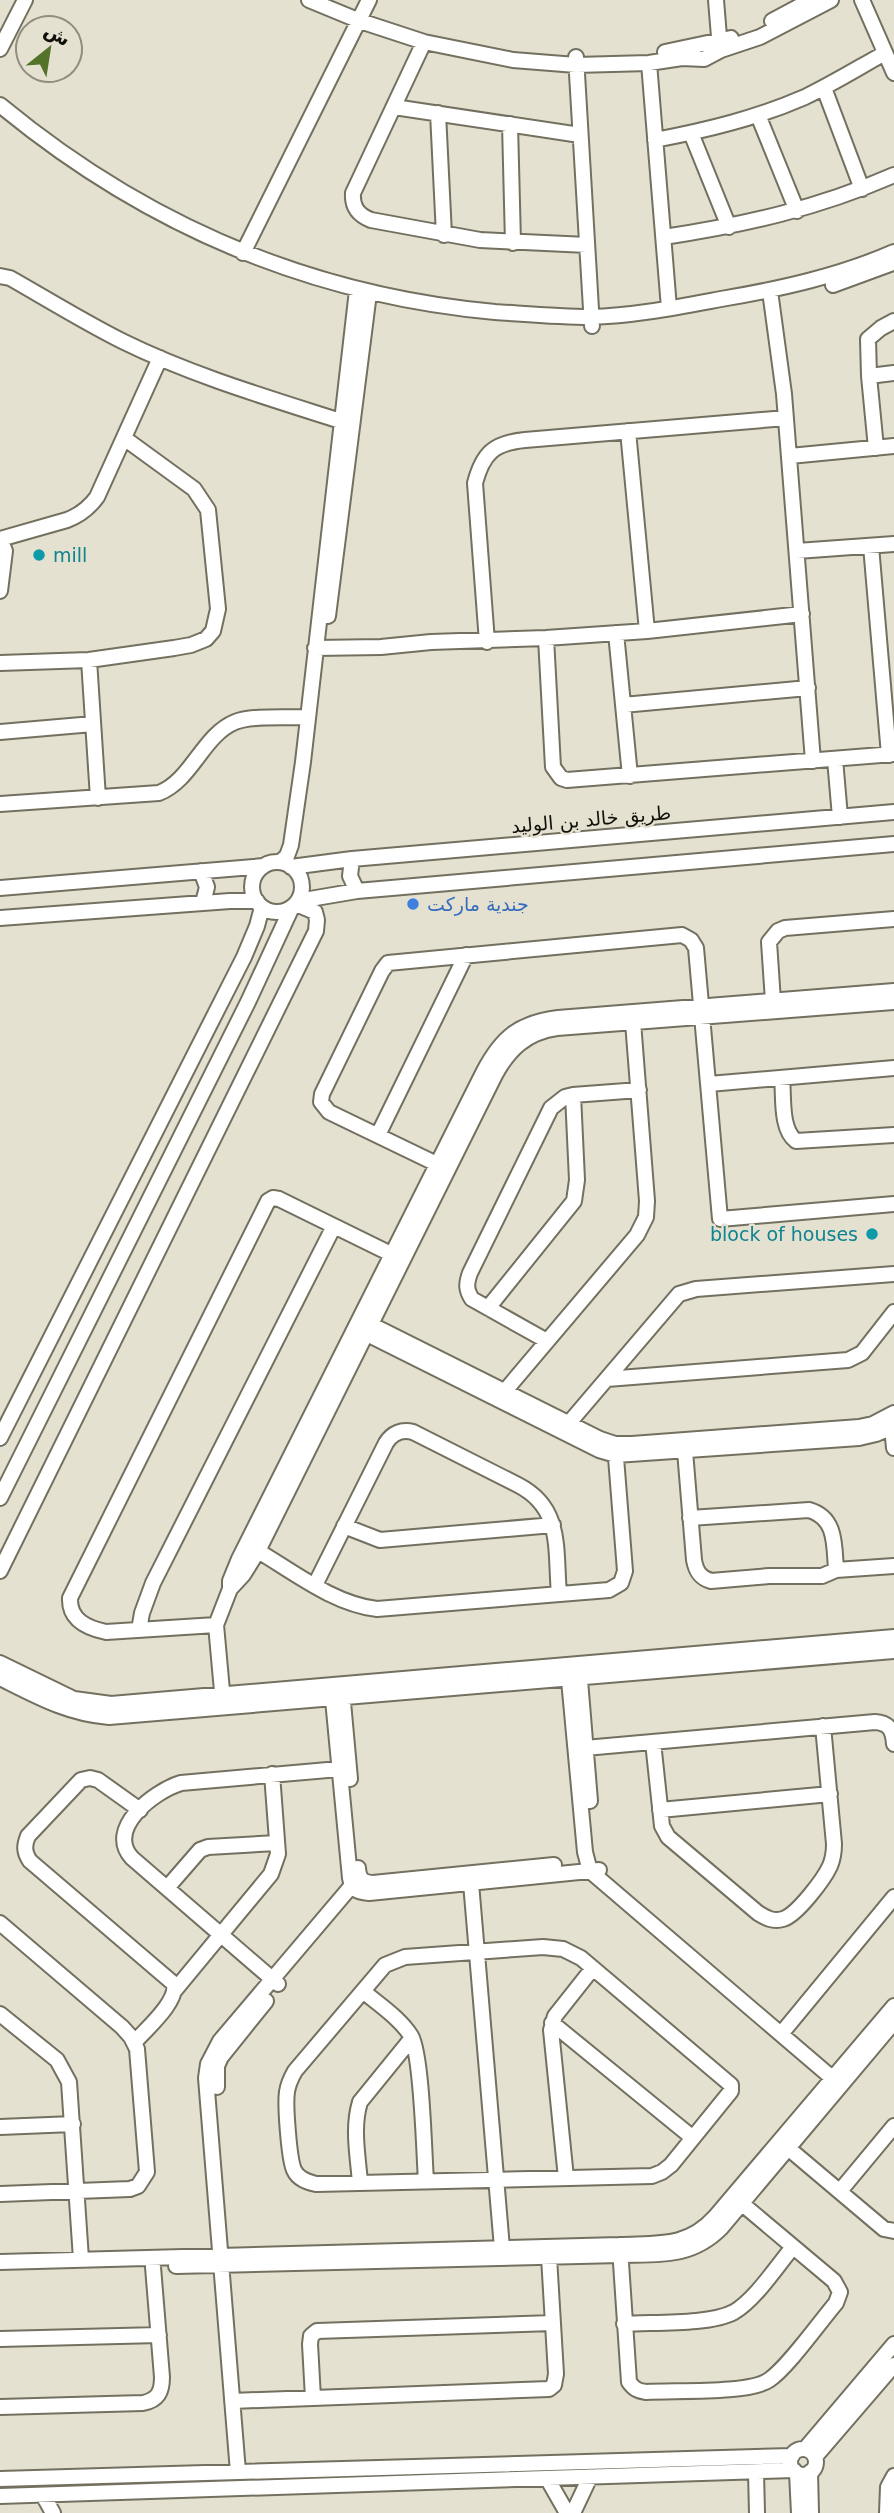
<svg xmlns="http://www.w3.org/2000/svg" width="894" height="2513" font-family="'DejaVu Sans',Vazirmatn,sans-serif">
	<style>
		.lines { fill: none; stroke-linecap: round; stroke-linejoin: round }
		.minor-casing { stroke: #737060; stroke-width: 18 }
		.minor { stroke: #fff; stroke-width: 14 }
		.culture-dot { fill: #0f9aa8; stroke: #e5e1d0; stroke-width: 2.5 }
		.shop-dot { fill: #3f7fe0; stroke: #e5e1d0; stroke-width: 2.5 }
		.labels { text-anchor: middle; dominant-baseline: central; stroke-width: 5; stroke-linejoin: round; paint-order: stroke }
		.culture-label { font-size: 19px; fill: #0d838f; stroke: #e5e1d0; text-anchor: start }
		.street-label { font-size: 19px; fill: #11100a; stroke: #e5e1d0 }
		.shop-label { font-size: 19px; fill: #366cbe; stroke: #e5e1d0; text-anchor: start }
	</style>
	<rect width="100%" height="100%" fill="#e5e1d0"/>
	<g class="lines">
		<defs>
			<path id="minor" d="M 309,0 L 360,21 L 424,42 L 513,60 L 576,65 L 649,63 L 682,58 L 704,59 L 721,50 L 760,37 L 831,0
				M 716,0 L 720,49
				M 862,0 L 894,73
				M 772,21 L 811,0
				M 424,42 L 353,193 C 352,207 358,215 371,220 L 480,240 L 587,245
				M 0,49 L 25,0
				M 665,52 L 731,38
				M 576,57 L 592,326
				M 649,63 L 669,308
				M 824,88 L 862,189
				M 0,105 C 144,224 308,295 495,312 C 526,314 558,317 590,317 C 633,316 678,307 721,299 C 780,289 839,276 894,252
				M 394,107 L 580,135
				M 438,113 L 444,235
				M 758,115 L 797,211
				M 510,124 L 513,243
				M 691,133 L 729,227
				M 655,140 C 707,130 757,118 805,97 C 832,84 858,68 885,53
				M 664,237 C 744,225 819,208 894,175
				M 243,253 L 369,0
				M 0,276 L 10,278 C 47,299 84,322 122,341 C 193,376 272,399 347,423
				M 833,285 L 893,263
				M 770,291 L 784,394 L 813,761
				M 869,376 L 894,373
				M 628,431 L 647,631
				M 876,448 L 869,376 L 868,339 L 881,328 L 894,321
				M 790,456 L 894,446
				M 0,539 L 67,520 C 80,515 89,508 97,497 L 160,358
				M 0,539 L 5,551 L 0,591
				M 871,546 L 889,755
				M 797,551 L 894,544
				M 328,616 L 369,293
				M 616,633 L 630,776
				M 546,638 L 553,767 L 561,778 L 567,780 L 894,754
				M 487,642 L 475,483 C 483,453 494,443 525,440 L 786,418
				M 315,648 L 381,647 L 431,642 L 546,638 L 647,631 L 802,614
				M 89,660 L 98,798
				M 0,663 L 89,660 L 174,648 L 191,645 L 206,639 L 213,631 L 218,609 L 208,510 L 194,489 L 124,438
				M 623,705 L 808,688
				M 0,732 L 93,724
				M 835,759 L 840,817
				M 0,804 L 159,793 C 192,780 203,735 235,722 C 252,715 287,718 307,717
				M 352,859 L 350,876 L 357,891
				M 280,862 L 287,856 L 291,845 L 303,762 L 357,290
				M252 887a25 25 0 1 1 50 0a25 25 0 1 1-50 0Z
				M 291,867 L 352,859 L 894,812
				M 201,871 L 207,887 L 203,903
				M 0,888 L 264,866
				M 298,901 L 357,891 L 894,844
				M 0,918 L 230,901 L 257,901
				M 894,991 L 558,1018 C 519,1023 502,1037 484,1071 L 239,1559 L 230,1581 L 230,1589 L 243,1575 L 258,1551 L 495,1075 C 509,1049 527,1032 557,1028 L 894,1002
				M 773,1001 L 769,942 L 778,931 L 785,928 L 894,919
				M 782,1078 C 784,1096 780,1129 796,1141 L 894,1135
				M 709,1084 L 894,1068
				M 378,1135 L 466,955
				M 445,1168 L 329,1112 L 321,1102 L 322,1094 L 382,971 L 388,963 L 682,935 L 691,940 L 696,948 L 720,1219 L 894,1204
				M 488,1308 L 574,1201 L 577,1180 L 573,1095
				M 362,1320 L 600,1439 L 615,1444 L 632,1444 L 859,1427 L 873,1424 L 894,1413
				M 357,1329 L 599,1450 L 616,1455 L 859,1438 L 876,1434 L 894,1426
				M 547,1341 L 472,1299 C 466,1290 466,1284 470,1273 L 551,1108 L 565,1097 L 573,1095 L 639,1090
				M 607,1379 L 848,1360 L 862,1353 L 894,1312
				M 505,1391 L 637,1235 L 646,1217 L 647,1201 L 633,1022
				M 569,1423 L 679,1294 L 696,1289 L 894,1274
				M 892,1427 L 894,1448
				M 0,1438 L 244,957 L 257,926 L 262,907
				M 685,1451 L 694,1560 C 696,1571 700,1578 711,1581 L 769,1576 L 822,1576 L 836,1570 L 894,1566
				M 0,1498 L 248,1002 L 292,907
				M 690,1518 L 809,1510 C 837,1518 834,1546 836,1570
				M 344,1526 L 380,1540 L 553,1525
				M 258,1551 C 295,1573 334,1604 377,1609 L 609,1590 L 621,1583 L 625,1571 L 615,1445
				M 0,1571 L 316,931 L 317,920 L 315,912 L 296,904
				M 315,1585 L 386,1443 C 392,1433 402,1429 413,1432 L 518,1485 C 563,1508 555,1549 559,1594
				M 216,1625 L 106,1632 C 87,1628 69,1620 70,1598 L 268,1201 L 273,1198 L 279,1199 L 393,1255
				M 139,1630 L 142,1613 L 153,1583 L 334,1226
				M 0,1663 L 74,1699 L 111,1704 L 894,1637
				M 579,1668 L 590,1801
				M 568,1669 L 585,1852 L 590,1871 L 838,2083
				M 0,1678 C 36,1696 68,1714 109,1717 L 894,1651
				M 332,1689 L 350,1878 C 352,1890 357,1892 369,1893 L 599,1870
				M 342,1691 L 350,1779
				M 223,1702 L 216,1625 L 230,1589
				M 653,1742 L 662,1826 L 668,1837 L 758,1913 C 766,1918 773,1922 783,1919 C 797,1915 824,1879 830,1866 C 833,1859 834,1852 834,1844 L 823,1726
				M 585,1748 L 875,1722 C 890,1723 893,1731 894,1744
				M 660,1810 L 830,1794
				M 358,1868 C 359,1879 362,1882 373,1883 L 554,1865
				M 471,1883 L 502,2248
				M 167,1888 L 200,1850 L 208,1847 L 277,1843
				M 0,1923 L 122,2027 L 131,2037 L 137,2049 L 147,2172 L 138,2186 L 130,2189 L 0,2194
				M 543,1947 L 563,1949 L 581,1958 L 731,2085 L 731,2091 L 671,2165 L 662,2172 L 652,2176 L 316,2184 C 307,2182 298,2179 294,2170 C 289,2159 285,2104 287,2092 C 288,2084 291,2078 295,2071 L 385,1965 L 405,1957 Z
				M 278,1984 L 132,1858 C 105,1829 154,1791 181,1783 L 339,1769
				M 175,1990 L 271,1874 L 278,1854 L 272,1774
				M 363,1991 C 378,2004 400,2018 411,2036 C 422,2055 424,2153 426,2181
				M 0,2014 L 57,2060 L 69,2082 L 81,2259
				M 552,2023 L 693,2138
				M 781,2034 L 894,1897
				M 134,2043 C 146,2029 178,2002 174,1984 L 30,1861 C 24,1852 24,1846 28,1836 L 81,1780 L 90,1778 L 98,1780 L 140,1810
				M 217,2087 L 217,2066 L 221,2057 L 266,2001
				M 0,2127 L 73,2124
				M 788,2148 L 884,2229 L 894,2231
				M 566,2178 L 551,2030 L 555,2016 L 593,1968
				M 360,2183 C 358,2156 352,2128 360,2102 L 412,2038
				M 840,2191 L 894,2126
				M 620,2248 L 629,2382 C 634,2389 638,2391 646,2392 C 674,2390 749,2394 769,2380 C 788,2367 819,2323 836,2303 L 840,2292 L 834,2281 L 734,2197
				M 0,2262 L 619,2245 C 658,2243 687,2248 715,2217 L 894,2006
				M 176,2266 L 620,2255 C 660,2254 691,2258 721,2228 L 894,2022
				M 624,2324 C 653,2322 710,2325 734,2312 C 755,2300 777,2266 793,2247
				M 0,2339 L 159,2335
				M 313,2398 L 310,2344 L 311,2336 L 317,2331 L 553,2323
				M 232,2401 L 549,2389 L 554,2385 L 556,2374 L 549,2257
				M 0,2407 L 143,2403 C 158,2400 162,2392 162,2377 L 153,2267
				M 805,2449 L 894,2344
				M790 2462a13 13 0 1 1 26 0a13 13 0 1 1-26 0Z
				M 815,2457 L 894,2365
				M 238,2472 L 206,2078 L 208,2064 L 220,2041 L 359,1877
				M 756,2472 L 757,2513
				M 810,2472 L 811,2513
				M 797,2473 L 799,2513
				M 547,2478 L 567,2513
				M 0,2479 L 792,2456
				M 43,2495 L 53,2513
				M 0,2496 L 794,2470
				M 573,2513 L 590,2477
				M 887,2513 L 888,2487 L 894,2476"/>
		</defs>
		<use href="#minor" class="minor-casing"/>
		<use href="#minor" class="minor"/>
	</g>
	<g class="culture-dot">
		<circle cx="39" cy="555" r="7"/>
		<circle cx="872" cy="1234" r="7"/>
	</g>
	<circle class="shop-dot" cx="413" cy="904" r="7"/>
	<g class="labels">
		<g class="culture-label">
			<text x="53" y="555">mill</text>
			<text x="858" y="1234" text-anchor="end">block of houses</text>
		</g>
		<g class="street-label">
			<text transform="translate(591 819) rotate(-5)">طريق خالد بن الوليد</text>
		</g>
		<g class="shop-label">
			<text x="427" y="904">جندية ماركت</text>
		</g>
	</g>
	<g transform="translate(49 49) rotate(30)"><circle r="33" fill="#e5e1d0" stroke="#908d81" stroke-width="2"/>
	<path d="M0-5L12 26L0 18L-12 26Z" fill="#53732a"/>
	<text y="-10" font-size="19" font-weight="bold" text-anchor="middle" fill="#11100a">ش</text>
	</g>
</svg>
